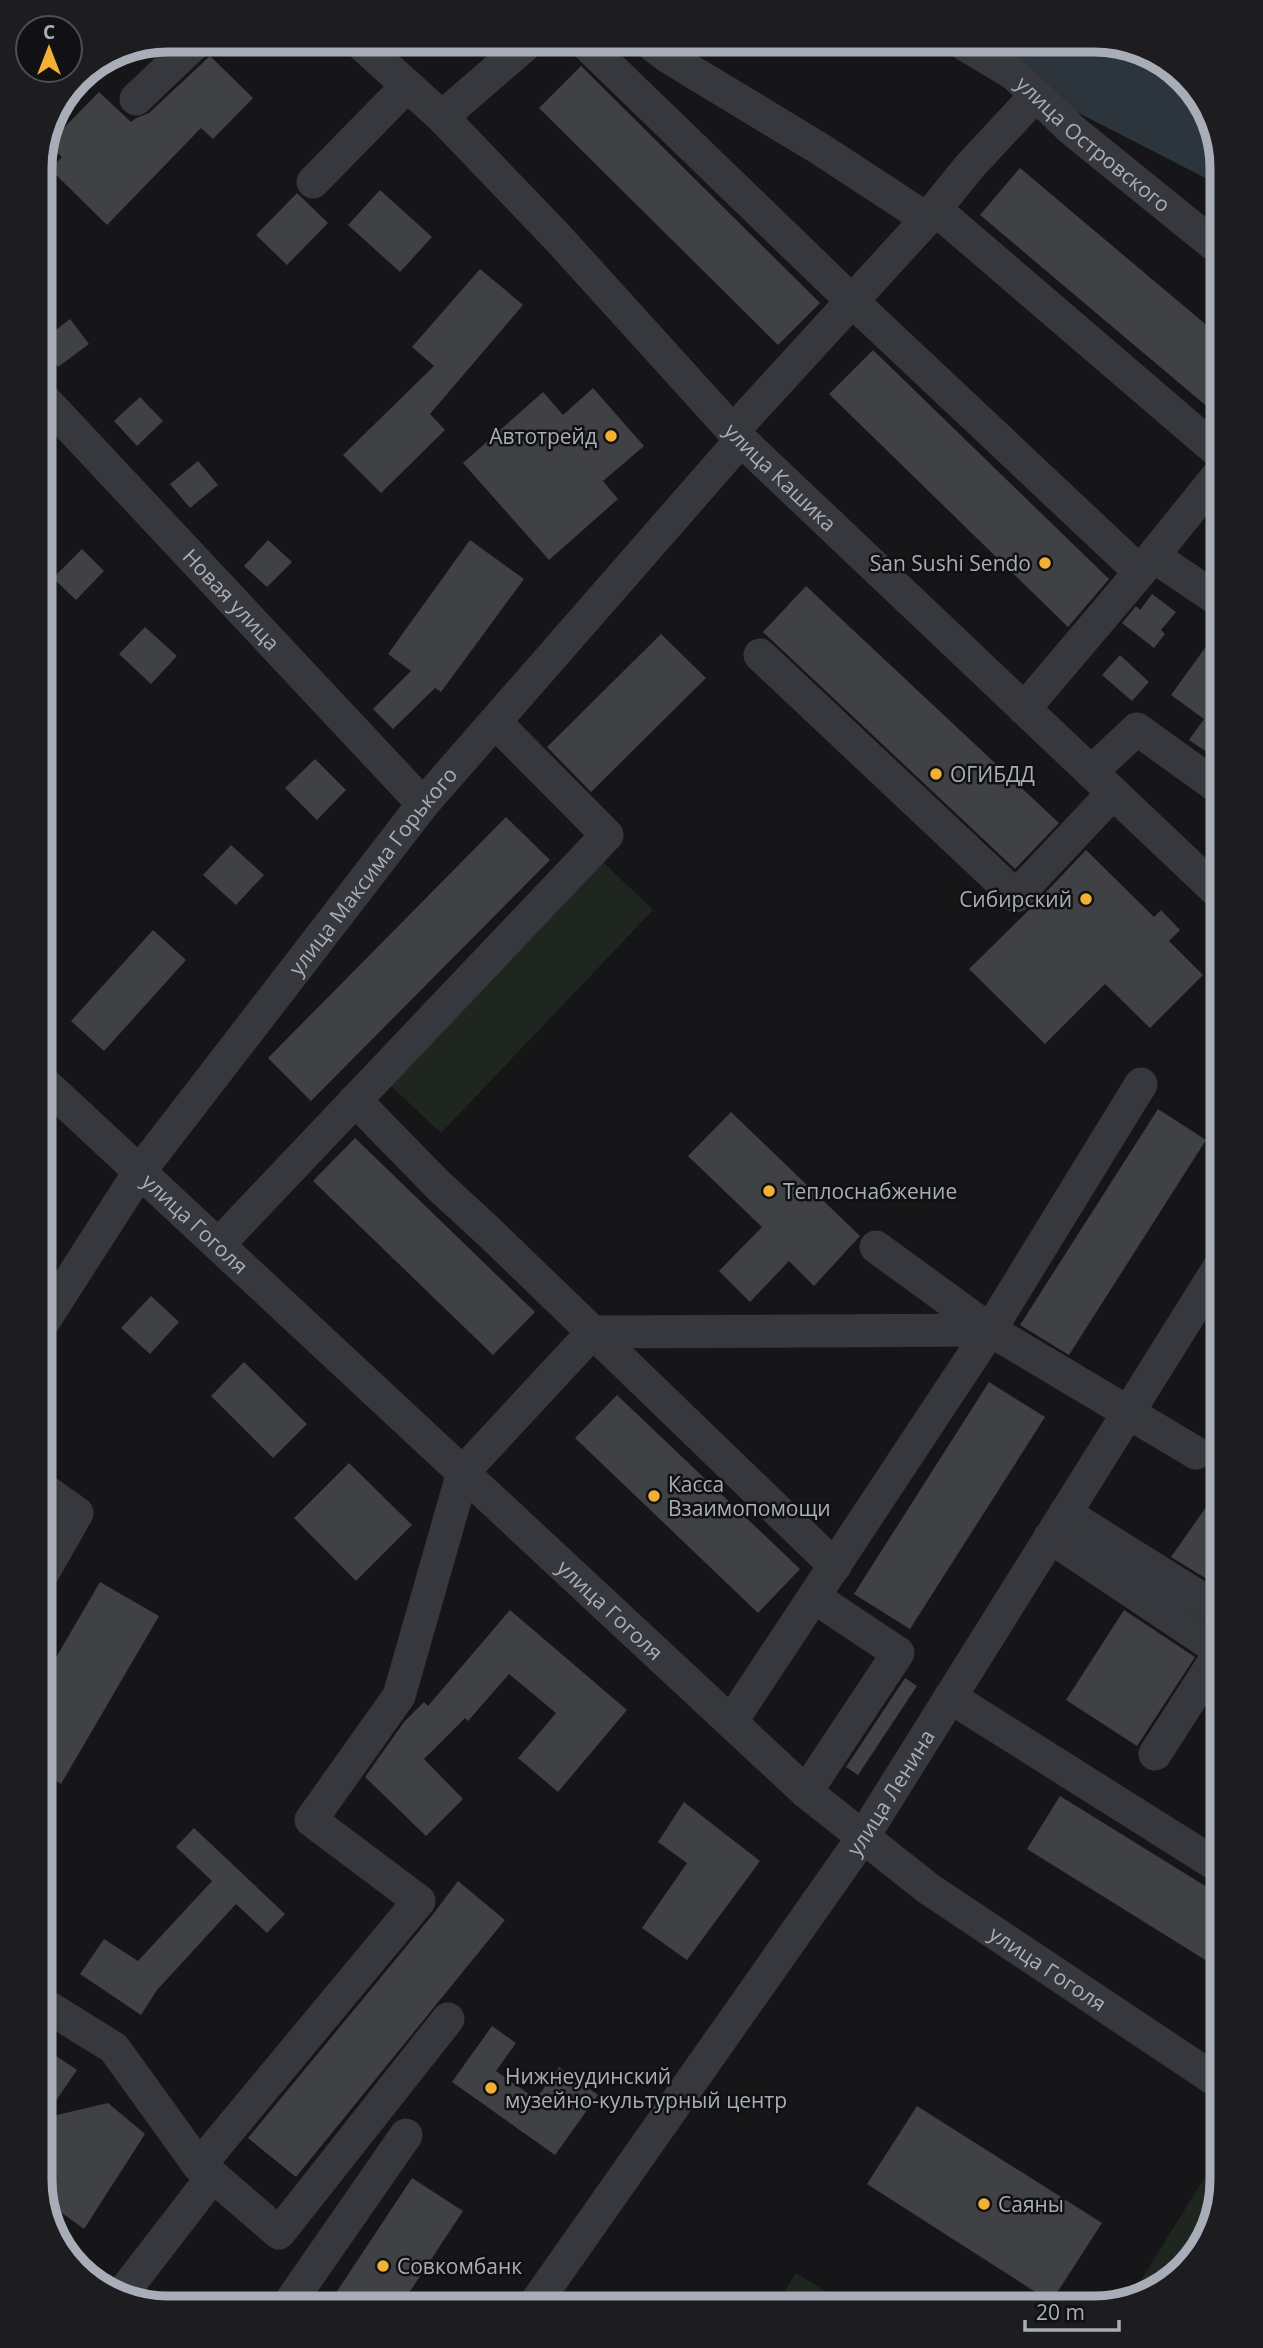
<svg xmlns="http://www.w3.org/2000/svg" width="1263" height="2348" font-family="'Open Sans',sans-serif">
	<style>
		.green { fill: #1e261f }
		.water { fill: #2c353c }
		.building { fill: #404145 }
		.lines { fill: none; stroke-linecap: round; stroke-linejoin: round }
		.minor { stroke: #37383d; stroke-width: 33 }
		.poi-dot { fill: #f2b134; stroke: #111113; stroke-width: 2.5 }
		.labels { text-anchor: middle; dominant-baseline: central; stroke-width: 5; stroke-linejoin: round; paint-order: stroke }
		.street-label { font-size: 21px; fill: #a8adb8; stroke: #111113 }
		.poi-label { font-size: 21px; fill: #a8adb8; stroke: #111113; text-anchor: start }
		.rim { fill: none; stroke: #a8adb8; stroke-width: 9 }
	</style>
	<rect width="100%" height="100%" fill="#161618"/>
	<path class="green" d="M 603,862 L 653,910 L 441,1133 L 391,1086 Z
		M 1223,2148 L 1223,2180 L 1201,2251 L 1144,2298 L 1128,2301 Z
		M 796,2273 L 852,2308 L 774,2308 Z"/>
	<path class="water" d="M 967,41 L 1103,41 L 1166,62 L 1213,119 L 1223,168 L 1223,187 L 1032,89 Z"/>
	<path class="building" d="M 210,56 L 253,98 L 213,139 L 201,128 L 107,225 L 50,169 L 62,157 L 48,144 L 99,92 L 131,122 L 136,118 L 149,113 Z
		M 581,66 L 820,303 L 778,345 L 539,108 Z
		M 1020,168 L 1223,339 L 1223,420 L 980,215 Z
		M 380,190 L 432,237 L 400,272 L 348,225 Z
		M 297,193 L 328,223 L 287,265 L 256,235 Z
		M 480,269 L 523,305 L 430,414 L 445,430 L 381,493 L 343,455 L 434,366 L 412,347 Z
		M 70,319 L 89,344 L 58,367 L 40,342 Z
		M 873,350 L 1109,579 L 1068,627 L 829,394 Z
		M 593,388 L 644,446 L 603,481 L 618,499 L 549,560 L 463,463 L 543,392 L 563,415 Z
		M 140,397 L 163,421 L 137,446 L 114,421 Z
		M 198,461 L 218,485 L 190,508 L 170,484 Z
		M 268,540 L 292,562 L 267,587 L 244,566 Z
		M 470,540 L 524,579 L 441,692 L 435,688 L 393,729 L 373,709 L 411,671 L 388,654 Z
		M 82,549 L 104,571 L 76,600 L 53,578 Z
		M 806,586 L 1059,823 L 1015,869 L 763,632 Z
		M 1152,594 L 1176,612 L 1161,630 L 1165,634 L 1154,648 L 1122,623 L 1136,606 L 1140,610 Z
		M 1223,623 L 1223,763 L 1189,740 L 1204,719 L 1171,695 Z
		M 145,627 L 177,656 L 151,684 L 119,654 Z
		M 661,634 L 706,678 L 591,792 L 547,747 Z
		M 1120,655 L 1149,682 L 1132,701 L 1102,675 Z
		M 315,759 L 346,790 L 317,820 L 285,788 Z
		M 506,817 L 550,860 L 311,1101 L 268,1058 Z
		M 231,845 L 264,875 L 236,905 L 203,875 Z
		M 1086,850 L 1154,917 L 1161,910 L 1180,930 L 1169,941 L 1203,975 L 1150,1028 L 1105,984 L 1045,1044 L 969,969 L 1030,909 Z
		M 153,930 L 186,960 L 104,1051 L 71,1021 Z
		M 1158,1109 L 1206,1140 L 1069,1355 L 1020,1325 Z
		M 731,1112 L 860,1236 L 814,1286 L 789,1261 L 750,1302 L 719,1271 L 762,1227 L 688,1156 Z
		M 355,1138 L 535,1312 L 493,1355 L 313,1181 Z
		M 151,1296 L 179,1322 L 150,1354 L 121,1328 Z
		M 244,1362 L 307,1424 L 273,1458 L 211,1396 Z
		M 989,1382 L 1045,1417 L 910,1629 L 854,1594 Z
		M 617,1395 L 800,1569 L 758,1613 L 575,1438 Z
		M 349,1463 L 412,1525 L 356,1581 L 294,1518 Z
		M 1223,1483 L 1223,1589 L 1171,1557 Z
		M 100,1582 L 159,1616 L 61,1784 L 40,1771 L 40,1685 Z
		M 510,1610 L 627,1710 L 558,1792 L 518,1758 L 556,1713 L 509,1674 L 468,1721 L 465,1718 L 424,1759 L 463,1799 L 426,1836 L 365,1777 L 404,1722 L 424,1702 L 428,1706 Z
		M 1124,1610 L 1195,1657 L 1137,1746 L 1066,1700 Z
		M 905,1678 L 917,1686 L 858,1775 L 846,1767 Z
		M 1060,1796 L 1223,1897 L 1223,1971 L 1027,1849 Z
		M 684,1802 L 760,1861 L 687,1960 L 642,1928 L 687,1863 L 658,1842 Z
		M 194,1828 L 285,1914 L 267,1933 L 236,1904 L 157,1990 L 141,2015 L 80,1974 L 104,1939 L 138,1961 L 212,1881 L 176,1847 Z
		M 458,1881 L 505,1920 L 296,2177 L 248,2138 L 434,1913 Z
		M 492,2026 L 516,2043 L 496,2071 L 536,2099 L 559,2067 L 598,2095 L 555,2155 L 452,2082 Z
		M 40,2045 L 77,2070 L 44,2118 L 108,2103 L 145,2134 L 84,2229 L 44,2200 L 40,2180 Z
		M 917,2106 L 1102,2223 L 1051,2302 L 867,2184 Z
		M 412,2178 L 463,2211 L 399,2308 L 326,2308 Z"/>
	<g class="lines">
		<g class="minor">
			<path id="s1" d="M 357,40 L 442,117 L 558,238 L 741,440 L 1223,897"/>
			<path d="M 582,40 L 852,301 L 1140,572 L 1223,469"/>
			<path d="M 646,40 L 668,57 L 820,149 L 927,219 L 970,166 L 1036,95"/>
			<path id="s2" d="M 959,41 L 1014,74 L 1071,129 L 1223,252"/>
			<path d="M 136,99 L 198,40"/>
			<path d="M 442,117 L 531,40"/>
			<path d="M 313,182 L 407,86"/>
			<path d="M 935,209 L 1223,456"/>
			<path id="s3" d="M 40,395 L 423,804"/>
			<path d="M 733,431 L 927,219"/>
			<path d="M 1153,556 L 1220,601"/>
			<path d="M 760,655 L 1016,896 L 1113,793"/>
			<path d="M 1024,709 L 1140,572"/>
			<path d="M 1091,772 L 1137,729 L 1223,791"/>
			<path id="s4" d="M 40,1079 L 806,1792 L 929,1889 L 1223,2085"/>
			<path d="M 355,1100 L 438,1185 L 489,1232 L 835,1566"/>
			<path d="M 219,1244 L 607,835 L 495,722"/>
			<path d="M 876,1247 L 990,1330"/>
			<path id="s5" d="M 40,1327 L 140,1171 L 423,804 L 741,440"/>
			<path d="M 990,1330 L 1141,1084"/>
			<path d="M 1065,1513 L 1223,1612"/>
			<path d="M 1050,1537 L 1221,1651 L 1155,1754"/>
			<path d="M 40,1578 L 77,1513 L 40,1487"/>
			<path d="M 950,1697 L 1223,1869"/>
			<path d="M 731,1722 L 990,1330 L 1196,1453"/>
			<path d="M 806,1792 L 898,1653 L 814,1597"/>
			<path d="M 40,2002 L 114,2048 L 199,2166"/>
			<path d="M 213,2176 L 279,2233 L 448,2019"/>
			<path d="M 122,2294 L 213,2176 L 199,2166 L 419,1901 L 311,1820 L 399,1696 L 463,1472 L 593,1332 L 990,1330"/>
			<path d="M 286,2308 L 406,2135"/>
			<path id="s6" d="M 532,2308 L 863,1837 L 1223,1261"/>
		</g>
	</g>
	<g class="poi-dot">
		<circle cx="611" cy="436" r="7"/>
		<circle cx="1045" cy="563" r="7"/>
		<circle cx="936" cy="774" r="7"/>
		<circle cx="1086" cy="899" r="7"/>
		<circle cx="769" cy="1191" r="7"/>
		<circle cx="654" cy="1496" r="7"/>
		<circle cx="491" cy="2088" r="7"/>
		<circle cx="984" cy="2204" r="7"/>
		<circle cx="383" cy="2266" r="7"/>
	</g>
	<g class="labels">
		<g class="street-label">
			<text stroke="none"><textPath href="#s2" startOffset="170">улица Островского</textPath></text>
			<text stroke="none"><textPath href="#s1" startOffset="609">улица Кашика</textPath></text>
			<text stroke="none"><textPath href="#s3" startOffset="280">Новая улица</textPath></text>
			<text stroke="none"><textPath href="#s5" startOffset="565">улица Максима Горького</textPath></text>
			<text stroke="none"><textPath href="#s4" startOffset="212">улица Гоголя</textPath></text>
			<text stroke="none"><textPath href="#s4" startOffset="779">улица Гоголя</textPath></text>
			<text stroke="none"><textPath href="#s6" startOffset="628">улица Ленина</textPath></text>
			<text stroke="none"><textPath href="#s4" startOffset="1346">улица Гоголя</textPath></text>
		</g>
		<g class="poi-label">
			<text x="597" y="436" text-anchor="end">Автотрейд</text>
			<text x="1031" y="563" text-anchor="end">San Sushi Sendo</text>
			<text x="950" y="774">ОГИБДД</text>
			<text x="1072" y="899" text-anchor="end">Сибирский</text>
			<text x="783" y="1191">Теплоснабжение</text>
			<text x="668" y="1484">Касса<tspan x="668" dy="24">Взаимопомощи</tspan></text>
			<text x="505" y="2076">Нижнеудинский<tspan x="505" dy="24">музейно-культурный центр</tspan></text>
			<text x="998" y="2204">Саяны</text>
			<text x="397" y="2266">Совкомбанк</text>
		</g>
	</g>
	<path d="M0 0H1263V2348H0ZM168 52H1094A116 116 0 0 1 1210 168V2180A116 116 0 0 1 1094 2296H168A116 116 0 0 1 52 2180V168A116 116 0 0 1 168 52Z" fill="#1d1d20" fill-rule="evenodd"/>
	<path class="rim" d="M168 52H1094A116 116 0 0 1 1210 168V2180A116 116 0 0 1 1094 2296H168A116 116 0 0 1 52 2180V168A116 116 0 0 1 168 52Z"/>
	<g transform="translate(49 49)"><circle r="33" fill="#111113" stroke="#4d4f55" stroke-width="2"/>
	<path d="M0-5L12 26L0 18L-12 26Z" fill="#f2b134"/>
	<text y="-10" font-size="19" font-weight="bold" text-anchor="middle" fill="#a8adb8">С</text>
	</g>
	<path d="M1025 2320v10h94v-10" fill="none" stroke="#a8adb8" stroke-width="3.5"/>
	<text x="1036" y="2320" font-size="21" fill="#a8adb8" stroke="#111113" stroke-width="5" paint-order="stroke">20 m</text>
</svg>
